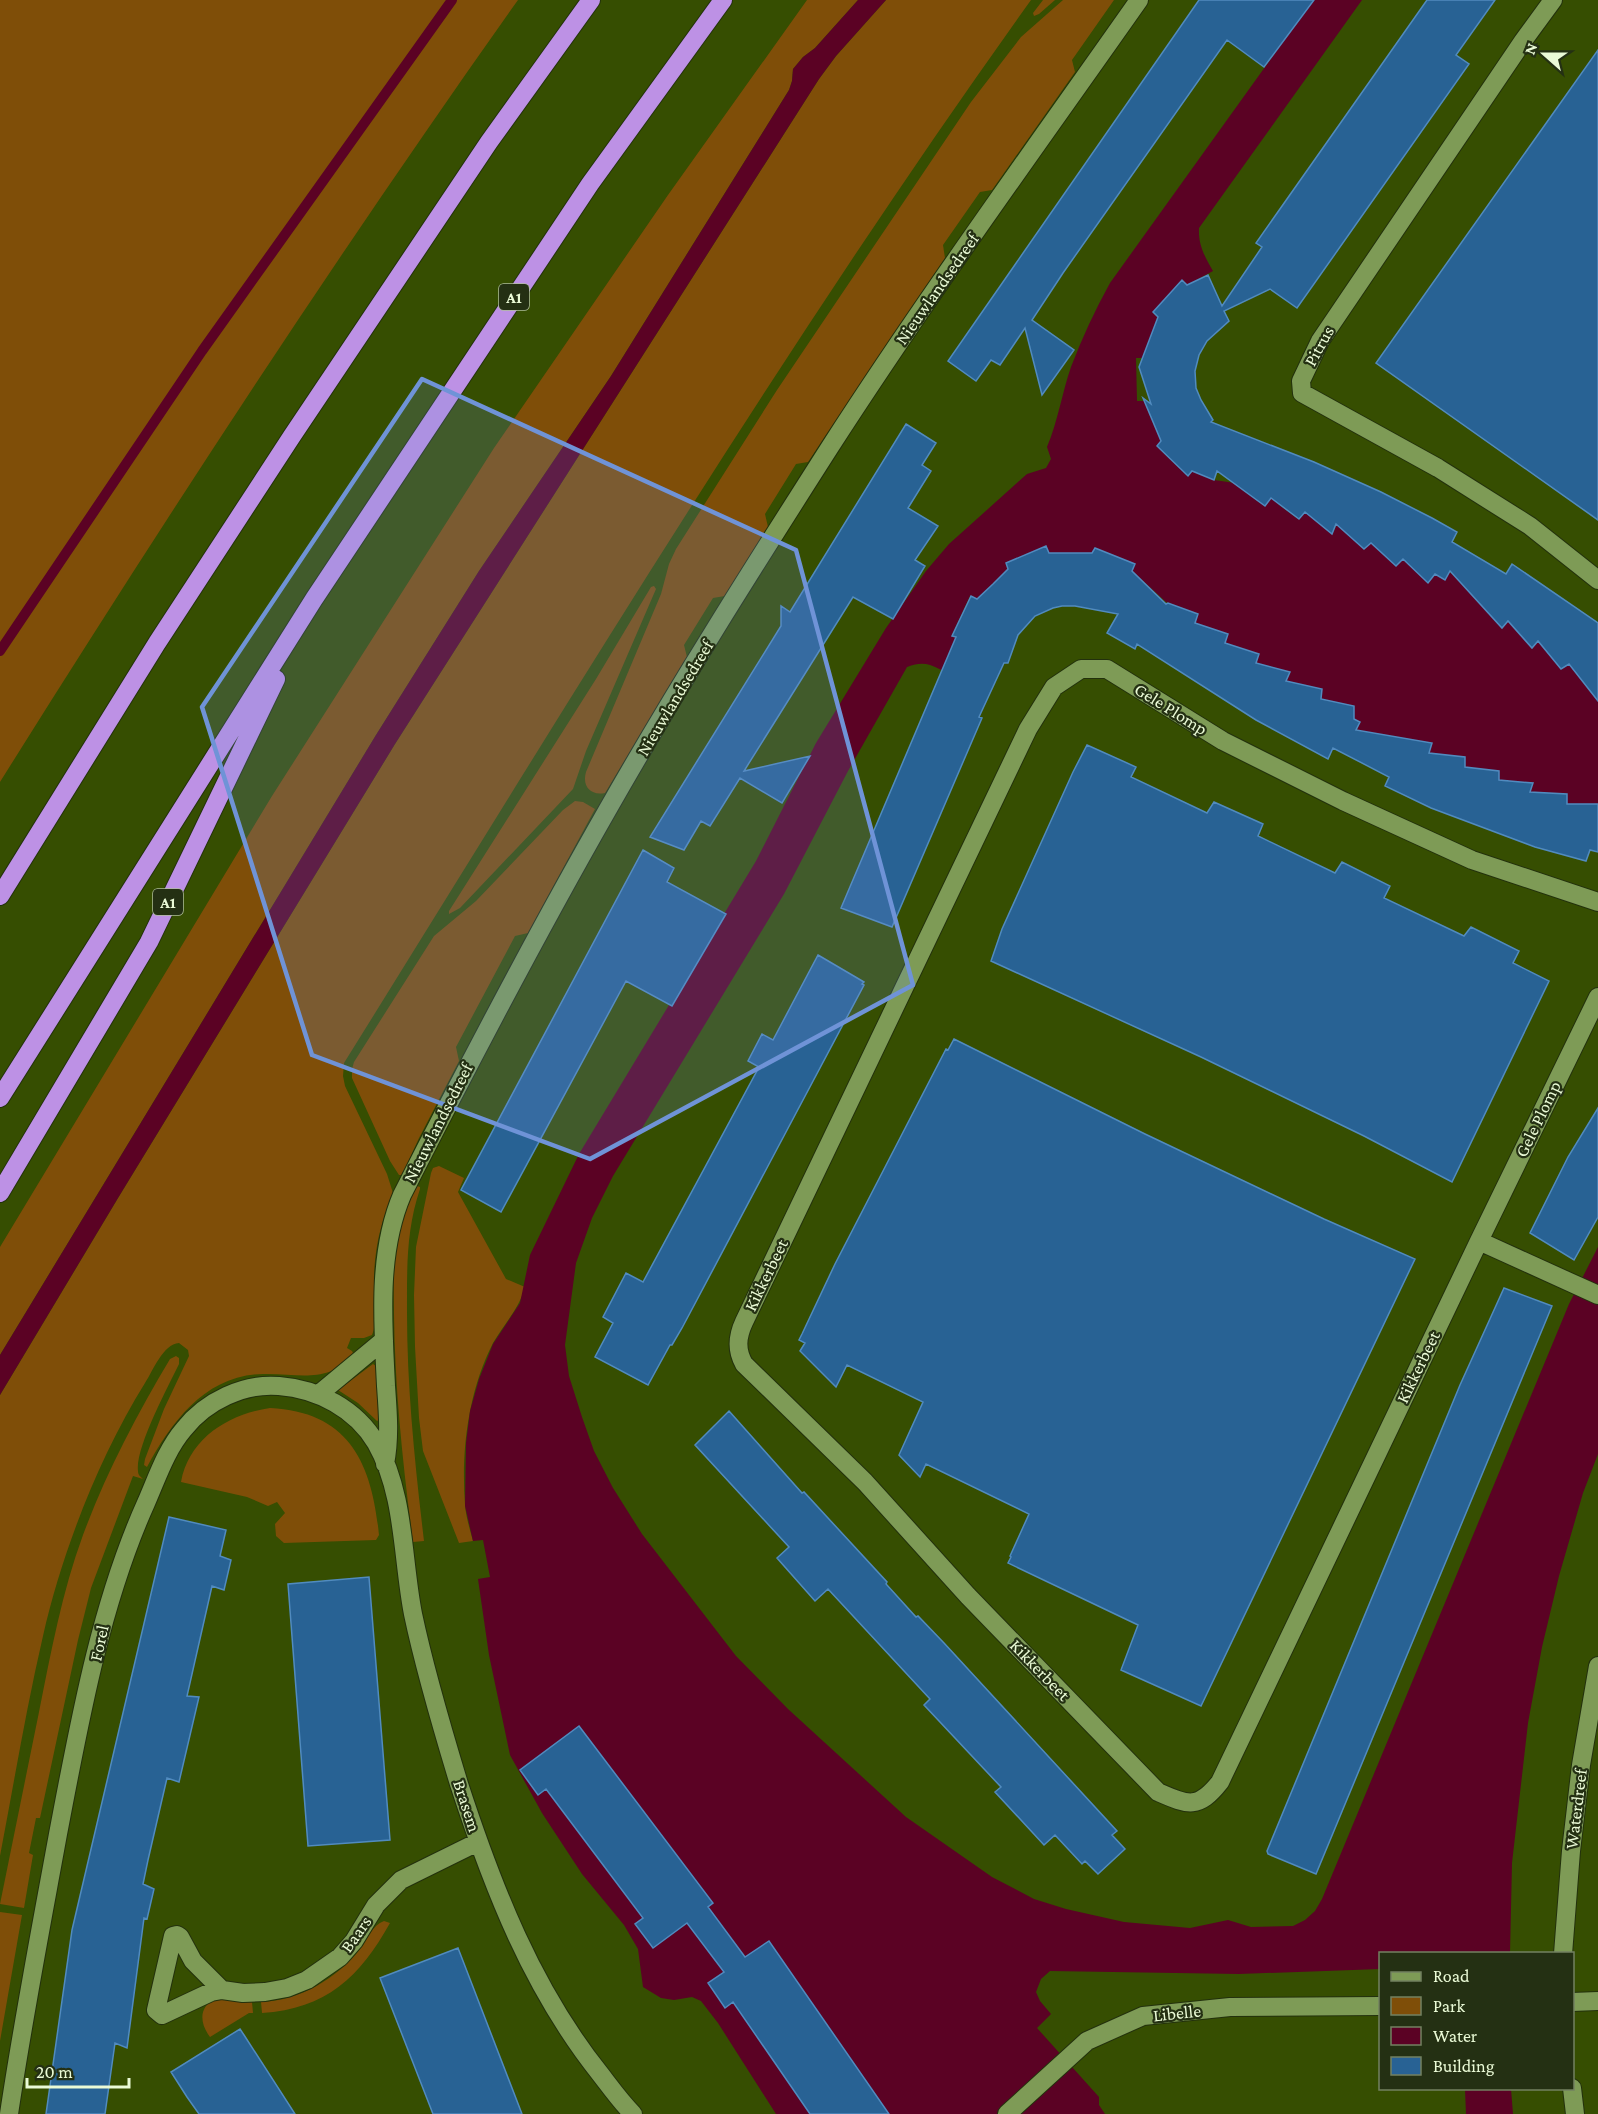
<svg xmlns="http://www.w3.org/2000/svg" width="1598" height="2114" font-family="'Crimson Pro',serif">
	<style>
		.green { fill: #7f4e08 }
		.water { fill: #5b0224 }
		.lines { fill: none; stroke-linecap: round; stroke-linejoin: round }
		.stream { stroke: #5b0224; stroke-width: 10 }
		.building { fill: #286294; stroke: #518bbf; stroke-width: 1.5 }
		.minor-casing { stroke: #23310d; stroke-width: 20 }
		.highway-casing { stroke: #23310d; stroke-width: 20 }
		.minor { stroke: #7e9b56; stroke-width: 18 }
		.highway { stroke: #bd91e5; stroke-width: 18 }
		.marked { fill: #6f93d7; fill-opacity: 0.2; stroke: #6f93d7; stroke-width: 4.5; stroke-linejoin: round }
		.labels { text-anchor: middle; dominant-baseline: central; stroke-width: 4.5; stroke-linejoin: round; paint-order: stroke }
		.shield { fill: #243013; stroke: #afbd9c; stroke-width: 1.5 }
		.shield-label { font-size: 16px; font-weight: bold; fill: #eafad6 }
		.street-label { font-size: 18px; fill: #eafad6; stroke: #243013 }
	</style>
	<rect width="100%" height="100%" fill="#364e01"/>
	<path class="green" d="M 0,0 L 518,0 C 337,255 166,517 0,782 Z
		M 807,0 L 858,0 L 815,48 L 803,57 L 793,69 L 792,81 L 789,90 L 611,376 L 479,571 L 376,735 L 0,1355 L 0,1247 L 272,796 L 494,448 L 668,195 Z
		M 886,0 L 1031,0 C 785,343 567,705 344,1063 L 343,1076 L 345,1086 L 387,1174 L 393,1193 C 381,1223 376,1242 374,1275 C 373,1292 379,1320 372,1335 L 364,1338 L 351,1338 L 347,1348 L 352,1351 L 354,1355 C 325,1385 298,1373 263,1374 C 206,1375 172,1421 147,1467 L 144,1465 L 145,1459 L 164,1409 L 189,1356 L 188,1350 L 179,1343 C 163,1344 153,1371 145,1383 C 99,1457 62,1552 43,1636 C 26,1709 14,1783 0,1856 L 0,1395 L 118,1198 L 395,744 L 819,79 L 836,56 Z
		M 1043,0 L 1055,0 L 1039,14 L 1034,16 L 1033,13 Z
		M 1063,0 L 1114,0 L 1072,60 L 1075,72 L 992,190 L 980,192 L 943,245 L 945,258 L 808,462 L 796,464 L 765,514 L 768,527 L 725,596 L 713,598 L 684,645 L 687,657 L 605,793 C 590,796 582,786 586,772 L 661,594 L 669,564 L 676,549 L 777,390 L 971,102 L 1021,37 Z
		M 654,586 L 656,589 L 586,751 L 573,789 L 460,908 L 449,914 L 449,911 L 596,679 L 651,587 Z
		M 575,801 L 583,802 L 595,809 L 528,933 L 515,936 L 456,1047 L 459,1061 L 419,1138 L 402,1175 L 399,1175 L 390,1161 L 352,1078 L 352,1069 L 354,1062 L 434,936 L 476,901 L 563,810 Z
		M 439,1166 L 464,1178 L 458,1192 L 506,1279 L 525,1287 C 519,1309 504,1324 493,1343 C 468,1392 461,1451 465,1505 C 466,1517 470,1530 473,1541 L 459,1543 L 423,1451 L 419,1418 L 415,1347 L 414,1295 L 416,1247 L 431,1173 L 433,1168 Z
		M 417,1186 L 420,1187 L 420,1189 C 406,1230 407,1270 407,1312 C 407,1389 415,1464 424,1541 L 413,1542 C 403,1466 395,1391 394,1315 C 394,1292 392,1269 396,1246 C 399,1225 407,1205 417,1186 Z
		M 176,1356 L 179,1358 L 179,1364 C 168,1387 135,1448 138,1471 C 138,1475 140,1476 143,1479 L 133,1476 L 91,1588 L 78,1640 L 40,1818 L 36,1818 L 29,1853 L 33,1855 L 24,1908 L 0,1904 C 13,1840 26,1776 39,1712 C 51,1652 62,1592 83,1535 C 106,1473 136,1416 170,1359 Z
		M 373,1364 L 376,1366 L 379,1420 L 377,1421 L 358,1403 L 338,1390 Z
		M 270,1408 C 350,1412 372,1464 379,1535 L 376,1540 L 284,1543 L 276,1536 L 275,1524 L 285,1513 L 277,1502 L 268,1506 L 247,1497 L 181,1482 C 189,1438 229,1414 270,1408 Z
		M 0,1912 L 22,1915 L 0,2041 Z
		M 384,1921 L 390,1923 C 360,1977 326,2009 262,2013 L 261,2002 C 299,2001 338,1978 361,1948 C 368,1939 372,1925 384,1921 Z
		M 215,1999 L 252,2002 L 253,2013 L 249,2013 L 210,2037 C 200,2024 198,2007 215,1999 Z"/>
	<path class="water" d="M 858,0 L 886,0 L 836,56 L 819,79 L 395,744 L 118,1198 L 0,1395 L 0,1355 L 376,735 L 479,571 L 611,376 L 789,90 L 792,81 L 793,69 L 803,57 L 815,48 Z
		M 1313,0 L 1362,0 L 1199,228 C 1198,245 1205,257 1213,271 L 1187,285 L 1182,280 L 1153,313 L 1158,317 L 1143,358 L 1136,358 L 1137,401 L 1144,401 L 1161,441 L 1157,446 L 1188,476 L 1192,471 L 1214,480 L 1235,483 L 1246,487 L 1244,491 L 1265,506 L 1270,495 L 1280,499 L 1278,504 L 1298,519 L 1303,509 L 1313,513 L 1311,517 L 1332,534 L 1337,524 L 1346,528 L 1345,532 L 1364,549 L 1369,539 L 1396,566 L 1402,556 L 1428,583 L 1434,574 L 1445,579 L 1449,572 L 1491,597 L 1531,647 L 1538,639 L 1598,682 L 1598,804 L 1564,805 L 1567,794 L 1530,794 L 1533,783 L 1496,781 L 1499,771 L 1461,768 L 1465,757 L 1428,754 L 1432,743 L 1356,732 L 1360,722 L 1285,682 L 1290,672 L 1265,665 L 1263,669 L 1253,663 L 1259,654 L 1234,646 L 1232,650 L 1222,644 L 1228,634 L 1192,623 L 1198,614 L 1166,602 L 1132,571 L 1134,564 L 1095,548 L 1092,554 L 1026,555 L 1006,563 L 1008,569 L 977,599 L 970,596 L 952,635 L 959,638 L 956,677 C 936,669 929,658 907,667 L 848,771 L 784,894 L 613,1176 L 592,1218 L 576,1263 L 565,1345 L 569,1376 L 582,1417 L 594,1451 L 613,1488 L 642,1534 L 736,1656 L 788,1709 L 906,1817 L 992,1877 L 1034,1899 L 1066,1909 L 1124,1922 L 1190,1928 L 1228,1920 L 1251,1927 L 1293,1926 L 1305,1920 L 1315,1911 L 1322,1899 L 1569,1304 L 1598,1247 L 1598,1454 L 1583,1493 L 1559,1576 L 1542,1647 L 1528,1723 L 1512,1863 L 1510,1953 L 1380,1954 L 1380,1969 L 1239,1974 L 1050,1971 L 1041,1979 L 1036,1992 L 1040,2001 L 1051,2014 L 1037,2028 L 1099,2097 L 1099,2105 L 1105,2114 L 776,2114 L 718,2023 L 701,2001 L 692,1997 L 674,2000 L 661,1998 L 643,1987 L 638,1949 L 624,1925 L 582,1874 L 542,1813 L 510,1755 L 489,1655 L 478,1579 L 490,1577 L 483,1540 L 473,1541 L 465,1506 L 466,1443 L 470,1411 L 479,1379 L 493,1344 L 520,1303 L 530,1255 L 579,1154 L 756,861 L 816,743 L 886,628 L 926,571 L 949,544 L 1027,474 L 1046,468 L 1051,459 L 1047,447 C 1058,421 1062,393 1071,367 C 1082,338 1095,310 1110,283 Z
		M 1465,2089 L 1511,2089 L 1513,2114 L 1466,2114 Z"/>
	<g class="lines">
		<path class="stream" d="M 0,651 L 202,351 L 452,0"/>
	</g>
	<path class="building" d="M 1199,0 L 1314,0 L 1264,67 L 1227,40 L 1063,273 L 1032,320 L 1074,350 L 1042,395 L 1025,328 L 1000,365 L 991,360 L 976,381 L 948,361 Z
		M 1427,0 L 1495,0 L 1456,55 L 1469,64 L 1297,308 L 1270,289 L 1224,311 L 1229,321 L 1207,341 L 1199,355 L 1195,371 L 1196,388 L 1201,400 L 1213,420 L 1211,422 L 1314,462 L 1381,492 L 1432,518 L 1457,532 L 1452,542 L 1506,574 L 1512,564 L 1598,623 L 1598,701 L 1569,664 L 1561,669 L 1538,641 L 1532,648 L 1508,621 L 1502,628 L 1450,571 L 1445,580 L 1435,574 L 1428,583 L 1403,559 L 1396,566 L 1371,543 L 1364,549 L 1336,524 L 1332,534 L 1305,512 L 1299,519 L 1271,498 L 1265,506 L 1217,471 L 1214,480 L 1192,471 L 1188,476 L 1157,446 L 1161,441 L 1143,398 L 1151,404 L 1139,367 L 1158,317 L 1153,312 L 1182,280 L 1187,285 L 1208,275 L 1222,306 L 1262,247 L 1256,243 Z
		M 1598,50 L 1598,520 L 1376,363 Z
		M 906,424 L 936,443 L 922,465 L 931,471 L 908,508 L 938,526 L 915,560 L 925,566 L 893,619 L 853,597 L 744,771 L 810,756 L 782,803 L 740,778 L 710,826 L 701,821 L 684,850 L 650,837 L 781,626 L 781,606 L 790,612 Z
		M 1046,546 L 1049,553 L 1092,553 L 1095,548 L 1135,564 L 1132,571 L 1166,604 L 1168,603 L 1198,614 L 1195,623 L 1228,634 L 1225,643 L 1259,654 L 1256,663 L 1290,672 L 1286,681 L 1322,689 L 1321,699 L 1354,706 L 1354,719 L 1360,722 L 1356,730 L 1432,743 L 1429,753 L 1465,757 L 1465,767 L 1499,771 L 1499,780 L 1533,783 L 1530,792 L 1567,794 L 1567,804 L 1598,804 L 1598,852 L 1590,850 L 1586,861 L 1535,847 L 1431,808 L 1385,786 L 1389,777 L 1333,748 L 1328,759 L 1256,720 L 1137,644 L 1135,649 L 1107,633 L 1118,614 L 1075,606 L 1062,606 L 1053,608 L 1035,616 L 1018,635 L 1008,663 L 1004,663 L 979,717 L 982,718 L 892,927 L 841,908 L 956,637 L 952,636 L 971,596 L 977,599 L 993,584 L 1008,569 L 1006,563 Z
		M 1087,745 L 1136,767 L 1131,777 L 1207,813 L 1214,802 L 1263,824 L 1258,836 L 1335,873 L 1342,862 L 1390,886 L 1384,898 L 1464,936 L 1471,927 L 1519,951 L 1513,963 L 1549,981 L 1452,1182 L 1364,1136 L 1201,1057 L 991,961 L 1002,929 L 1073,772 Z
		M 643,850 L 674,868 L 667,882 L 726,914 L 672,1006 L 626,981 L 501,1212 L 461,1190 Z
		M 818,955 L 864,982 L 862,984 L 864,985 L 682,1328 L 672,1345 L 670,1345 L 648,1385 L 595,1357 L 613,1323 L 603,1317 L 626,1273 L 643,1282 L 759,1067 L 748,1061 L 762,1034 L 773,1040 Z
		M 954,1039 L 1145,1134 L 1324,1219 L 1415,1259 L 1201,1706 L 1121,1670 L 1138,1625 L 1008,1563 L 1011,1557 L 1010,1556 L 1029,1514 L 926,1464 L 920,1477 L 899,1455 L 923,1402 L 847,1365 L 836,1387 L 800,1351 L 805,1343 L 799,1340 L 802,1334 L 835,1264 L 946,1049 L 948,1050 Z
		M 1598,1108 L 1598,1217 L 1574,1260 L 1530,1233 L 1568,1157 Z
		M 1504,1288 L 1552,1306 L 1316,1874 L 1268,1854 L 1267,1851 L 1460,1385 Z
		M 729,1411 L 802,1493 L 804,1492 L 887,1582 L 886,1584 L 916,1617 L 918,1616 L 944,1643 L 1117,1831 L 1112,1835 L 1125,1849 L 1098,1874 L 1085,1861 L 1082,1864 L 1055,1835 L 1044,1845 L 995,1792 L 1001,1787 L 924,1705 L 930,1699 L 828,1589 L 815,1601 L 777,1558 L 789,1547 L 695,1445 Z
		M 169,1517 L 226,1530 L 220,1556 L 231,1560 L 224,1590 L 212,1586 L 187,1696 L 199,1697 L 179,1782 L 167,1778 L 148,1860 L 143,1884 L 154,1889 L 147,1919 L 144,1918 L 127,2048 L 115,2043 L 105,2114 L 46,2114 L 72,1930 Z
		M 369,1577 L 390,1840 L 308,1846 L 288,1584 Z
		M 579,1726 L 713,1903 L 708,1907 L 745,1957 L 769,1941 L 889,2114 L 810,2114 L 733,2002 L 725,2008 L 708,1983 L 724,1972 L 687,1923 L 653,1948 L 635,1924 L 643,1918 L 561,1809 L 546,1789 L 538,1795 L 520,1770 Z
		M 458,1948 L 522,2114 L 433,2114 L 380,1978 Z
		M 240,2029 L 244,2035 L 295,2114 L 199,2114 L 187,2097 L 171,2072 Z"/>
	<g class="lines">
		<defs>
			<path id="minor" d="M 1553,0 L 1523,41 L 1320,341 L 1301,381 L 1302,393 L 1438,468 L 1530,526 L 1598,580
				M 1598,902 L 1472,860 L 1343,801 L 1223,741 L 1107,669 L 1081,669 L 1054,687 L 1028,729 L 744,1322 C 737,1337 736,1350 744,1364 L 865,1482 L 968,1596 L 1158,1792 C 1188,1805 1198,1810 1220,1782 L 1479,1241 L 1598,997
				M 1479,1241 L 1598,1295
				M 319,1394 L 384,1340
				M 385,1464 C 390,1438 388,1413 386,1386 C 383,1323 377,1254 402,1195 C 468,1065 536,935 608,809 C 678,686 754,566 830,447 C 928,295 1035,148 1139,0
				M 1563,1954 L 1571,1851 L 1581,1765 L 1598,1666
				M 222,1990 L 193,1961 L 180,1937 L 177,1935 L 173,1936 L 156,2010 L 162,2015 L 211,1992 L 222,1990 L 243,1993 L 265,1992 L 287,1988 L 307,1980 L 340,1957 L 354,1941 L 376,1905 L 401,1880 L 478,1842
				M 1572,2002 L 1598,2001
				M 1572,2088 L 1575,2114
				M 9,2114 C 23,2020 41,1927 58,1834 C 79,1724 100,1605 146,1503 C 157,1478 166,1450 184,1429 C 206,1401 244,1383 279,1386 C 318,1389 356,1409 376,1443 C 405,1494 402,1558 413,1614 C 425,1671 442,1728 459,1784 C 493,1888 532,1989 601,2075 C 611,2088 621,2102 633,2114
				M 1007,2114 L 1087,2041 L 1143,2016 L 1230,2007 L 1380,2006"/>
			<path id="highway" d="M 0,896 L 157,643 L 292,436 L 489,142 L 591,0
				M 0,1098 L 314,599 L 590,184 L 723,0
				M 0,1193 L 149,942 L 276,679"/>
		</defs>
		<use href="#minor" class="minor-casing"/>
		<use href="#highway" class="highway-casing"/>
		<use href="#minor" class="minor"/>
		<use href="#highway" class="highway"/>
	</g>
	<path class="marked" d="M 422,379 L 796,550 L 913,985 L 590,1159 L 312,1055 L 202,707 Z"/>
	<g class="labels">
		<g class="shield">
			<rect x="499" y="284" width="30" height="26" rx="4.5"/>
			<rect x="153" y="889" width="30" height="26" rx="4.5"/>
		</g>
		<g class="shield-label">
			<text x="514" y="297">A1</text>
			<text x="168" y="902">A1</text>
		</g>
		<g class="street-label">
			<text transform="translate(937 289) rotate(-55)">Nieuwlandsedreef</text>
			<text transform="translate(1319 346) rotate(-61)">Pitrus</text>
			<text transform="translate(675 698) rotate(-59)">Nieuwlandsedreef</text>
			<text transform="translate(1171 709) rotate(32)">Gele Plomp</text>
			<text transform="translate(1538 1119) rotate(-64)">Gele Plomp</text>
			<text transform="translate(438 1123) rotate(-63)">Nieuwlandsedreef</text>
			<text transform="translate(766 1275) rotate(-64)">Kikkerbeet</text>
			<text transform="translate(1418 1367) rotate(-64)">Kikkerbeet</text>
			<text transform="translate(99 1643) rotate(-78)">Forel</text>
			<text transform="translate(1040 1670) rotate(46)">Kikkerbeet</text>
			<text transform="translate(467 1806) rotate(72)">Brasem</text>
			<text transform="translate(1576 1809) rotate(-83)">Waterdreef</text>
			<text transform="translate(356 1934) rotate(-55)">Baars</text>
			<text transform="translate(1177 2013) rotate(-6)">Libelle</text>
		</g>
	</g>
	<rect x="1379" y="1952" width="195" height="138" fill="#243013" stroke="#738161" stroke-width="1.5"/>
	<rect x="1391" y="1972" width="30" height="9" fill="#7e9b56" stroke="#738161" stroke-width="1.5"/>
	<text x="1433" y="1982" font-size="18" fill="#eafad6">Road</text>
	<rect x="1391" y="1997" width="30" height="18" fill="#7f4e08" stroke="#738161" stroke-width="1.5"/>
	<text x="1433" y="2012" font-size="18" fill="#eafad6">Park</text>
	<rect x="1391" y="2027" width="30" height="18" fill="#5b0224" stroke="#738161" stroke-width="1.5"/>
	<text x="1433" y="2042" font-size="18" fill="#eafad6">Water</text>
	<rect x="1391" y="2057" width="30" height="18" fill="#286294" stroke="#738161" stroke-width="1.5"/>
	<text x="1433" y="2072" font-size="18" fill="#eafad6">Building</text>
	<g transform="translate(1544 54) rotate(291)" stroke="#243013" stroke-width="4.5" paint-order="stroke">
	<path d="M0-4.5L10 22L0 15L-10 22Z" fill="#eafad6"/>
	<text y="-9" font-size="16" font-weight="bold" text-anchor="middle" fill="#eafad6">N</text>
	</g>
	<path d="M27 2078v9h102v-9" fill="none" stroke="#eafad6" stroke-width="3"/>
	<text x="36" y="2078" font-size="18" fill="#eafad6" stroke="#243013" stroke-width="4.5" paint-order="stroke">20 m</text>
</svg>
